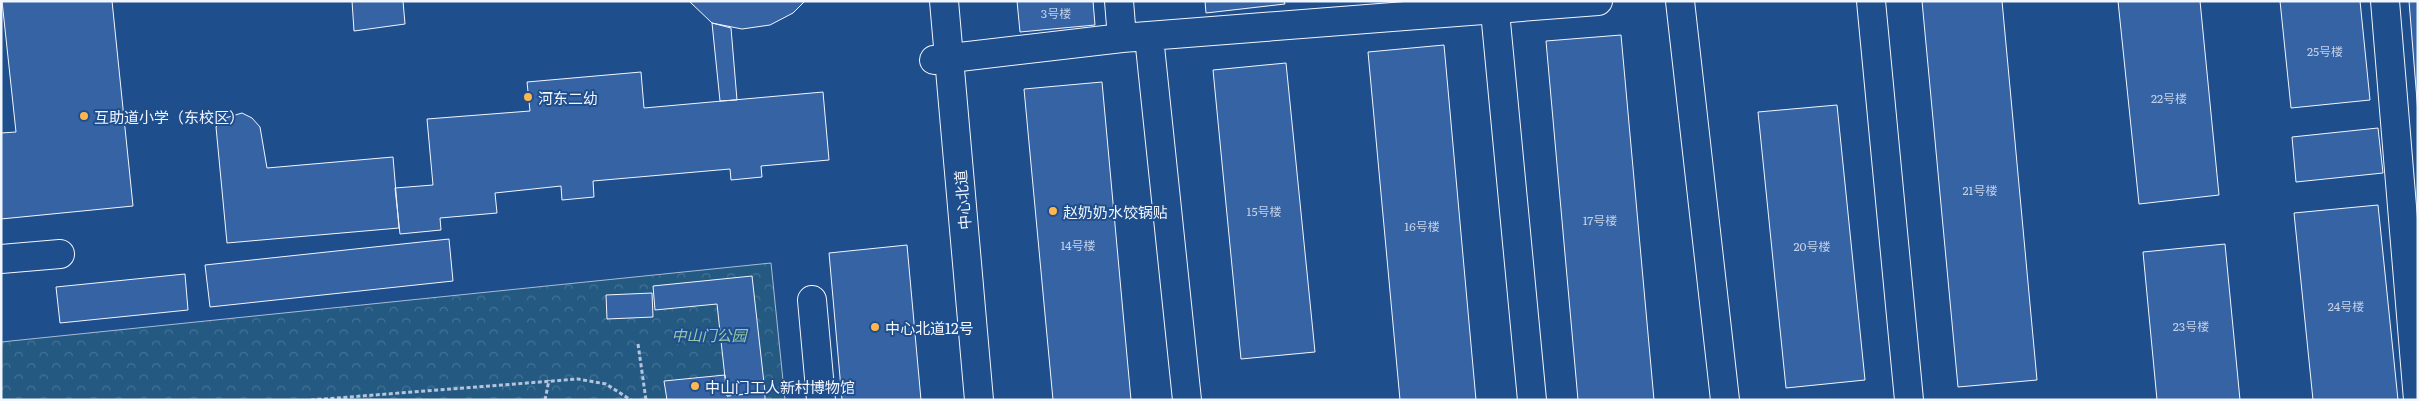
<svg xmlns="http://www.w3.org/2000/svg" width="2419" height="401" font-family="Literata,'Noto Sans SC',serif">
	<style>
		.park { fill: url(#park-crowns); stroke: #a8bbd7 }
		.building { fill: #3563a3; stroke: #f2f6ff }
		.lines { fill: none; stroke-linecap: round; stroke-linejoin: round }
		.minor-casing { stroke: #f2f6ff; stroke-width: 30 }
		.tertiary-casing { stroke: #f2f6ff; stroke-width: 30 }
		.path { stroke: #b3c4dc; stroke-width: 3; stroke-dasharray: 4 2.5; stroke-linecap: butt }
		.minor { stroke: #1f4e8c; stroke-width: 28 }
		.tertiary { stroke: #1f4e8c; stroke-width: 28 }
		.poi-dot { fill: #ffb74d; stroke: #1f4e8c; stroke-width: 2 }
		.labels { text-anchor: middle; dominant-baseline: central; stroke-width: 4; stroke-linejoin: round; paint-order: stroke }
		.number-label { font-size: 12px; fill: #c3d1e8 }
		.poi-label { font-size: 15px; fill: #f2f6ff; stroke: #1f4e8c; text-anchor: start }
		.street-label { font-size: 15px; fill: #f2f6ff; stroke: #1f4e8c }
		.park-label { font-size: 15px; font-style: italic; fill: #97c8a6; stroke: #1f4e8c }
	</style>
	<defs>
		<pattern id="park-crowns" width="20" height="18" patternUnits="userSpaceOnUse" patternTransform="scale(1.25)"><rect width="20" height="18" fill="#245a82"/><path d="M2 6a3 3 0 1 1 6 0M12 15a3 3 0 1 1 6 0" fill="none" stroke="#447295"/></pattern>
	</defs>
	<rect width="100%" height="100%" fill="#1f4e8c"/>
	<path class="park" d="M 771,263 L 785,400 L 1,400 L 1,342 Z"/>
	<path class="building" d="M 2,1 L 112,1 L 133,206 L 1,219 L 1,133 L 16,132 Z
		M 352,1 L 403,1 L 405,24 L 354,31 Z
		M 689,1 L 805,1 L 793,13 L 770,25 L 742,29 L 712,23 Z
		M 1017,1 L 1093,1 L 1095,25 L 1020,32 Z
		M 1205,1 L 1284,1 L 1285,4 L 1206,13 Z
		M 1922,1 L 2002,1 L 2037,380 L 1958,387 Z
		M 2118,1 L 2200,1 L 2219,195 L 2139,204 Z
		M 2280,1 L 2360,1 L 2370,100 L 2291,108 Z
		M 2409,1 L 2418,1 L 2418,113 Z
		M 712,23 L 731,28 L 737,100 L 720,101 Z
		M 1621,35 L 1654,400 L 1578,400 L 1546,41 Z
		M 1444,45 L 1476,400 L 1400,400 L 1368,52 Z
		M 1286,63 L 1315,352 L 1241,359 L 1213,70 Z
		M 641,72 L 644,108 L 823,92 L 829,160 L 761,166 L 762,177 L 731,180 L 730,169 L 593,181 L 594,197 L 562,200 L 561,186 L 495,193 L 497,213 L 440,218 L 441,230 L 400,234 L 395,188 L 433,185 L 427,119 L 530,111 L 527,82 Z
		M 1102,82 L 1131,400 L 1053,400 L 1024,89 Z
		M 1837,105 L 1865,380 L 1786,388 L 1758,112 Z
		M 242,113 L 252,118 L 260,127 L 267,168 L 393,157 L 399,228 L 227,243 L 216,127 L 222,119 Z
		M 2378,128 L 2383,173 L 2296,182 L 2292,137 Z
		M 2378,205 L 2398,400 L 2313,400 L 2294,213 Z
		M 449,239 L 453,281 L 210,307 L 205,265 Z
		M 2225,244 L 2240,400 L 2157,400 L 2143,252 Z
		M 907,245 L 921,400 L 842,400 L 829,253 Z
		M 185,274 L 188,310 L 60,323 L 56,287 Z
		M 752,276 L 765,392 L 727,396 L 717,304 L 655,310 L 653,286 Z
		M 652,293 L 653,317 L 607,319 L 606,295 Z
		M 725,375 L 727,396 L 765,392 L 765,400 L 667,400 L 664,381 Z"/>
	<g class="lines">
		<defs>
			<path id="minor" d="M 1119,1 L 1122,38
				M 1494,1 L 1532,400
				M 1680,1 L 1725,400
				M 1871,1 L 1909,400
				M 2385,1 L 2418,400
				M 1149,37 L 1187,400
				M 934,60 L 1122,38 L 1598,1
				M 1,259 L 60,254
				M 812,300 L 821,400"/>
			<path id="tertiary" d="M 944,1 L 979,400"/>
		</defs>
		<use href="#minor" class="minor-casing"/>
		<use href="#tertiary" class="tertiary-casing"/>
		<path class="path" d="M 638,344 L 646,400
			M 311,400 L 578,379 L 606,384 L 631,400
			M 545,400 L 549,380"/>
		<use href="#minor" class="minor"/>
		<use href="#tertiary" class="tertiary"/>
	</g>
	<g class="poi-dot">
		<circle cx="528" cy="97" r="5"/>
		<circle cx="84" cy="116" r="5"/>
		<circle cx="1053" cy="211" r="5"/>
		<circle cx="875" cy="327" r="5"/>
		<circle cx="695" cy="386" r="5"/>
	</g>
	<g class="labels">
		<g class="number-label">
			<text x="1056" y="13">3号楼</text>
			<text x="2325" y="51">25号楼</text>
			<text x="2169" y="98">22号楼</text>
			<text x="1980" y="190">21号楼</text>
			<text x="1264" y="211">15号楼</text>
			<text x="1600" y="220">17号楼</text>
			<text x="1422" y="226">16号楼</text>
			<text x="1078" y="245">14号楼</text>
			<text x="1812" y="246">20号楼</text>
			<text x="2346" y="306">24号楼</text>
			<text x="2191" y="326">23号楼</text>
		</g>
		<g class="poi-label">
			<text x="538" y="97">河东二幼</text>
			<text x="94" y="116">互助道小学（东校区）</text>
			<text x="1063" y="211">赵奶奶水饺锅贴</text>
			<text x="885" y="327">中心北道12号</text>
			<text x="705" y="386">中山门工人新村博物馆</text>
		</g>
		<g class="street-label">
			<text transform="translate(962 200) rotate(-95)">中心北道</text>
		</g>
		<g class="park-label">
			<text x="709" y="334">中山门公园</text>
		</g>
	</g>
	<rect width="2419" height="401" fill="none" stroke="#f2f6ff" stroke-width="5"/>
</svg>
